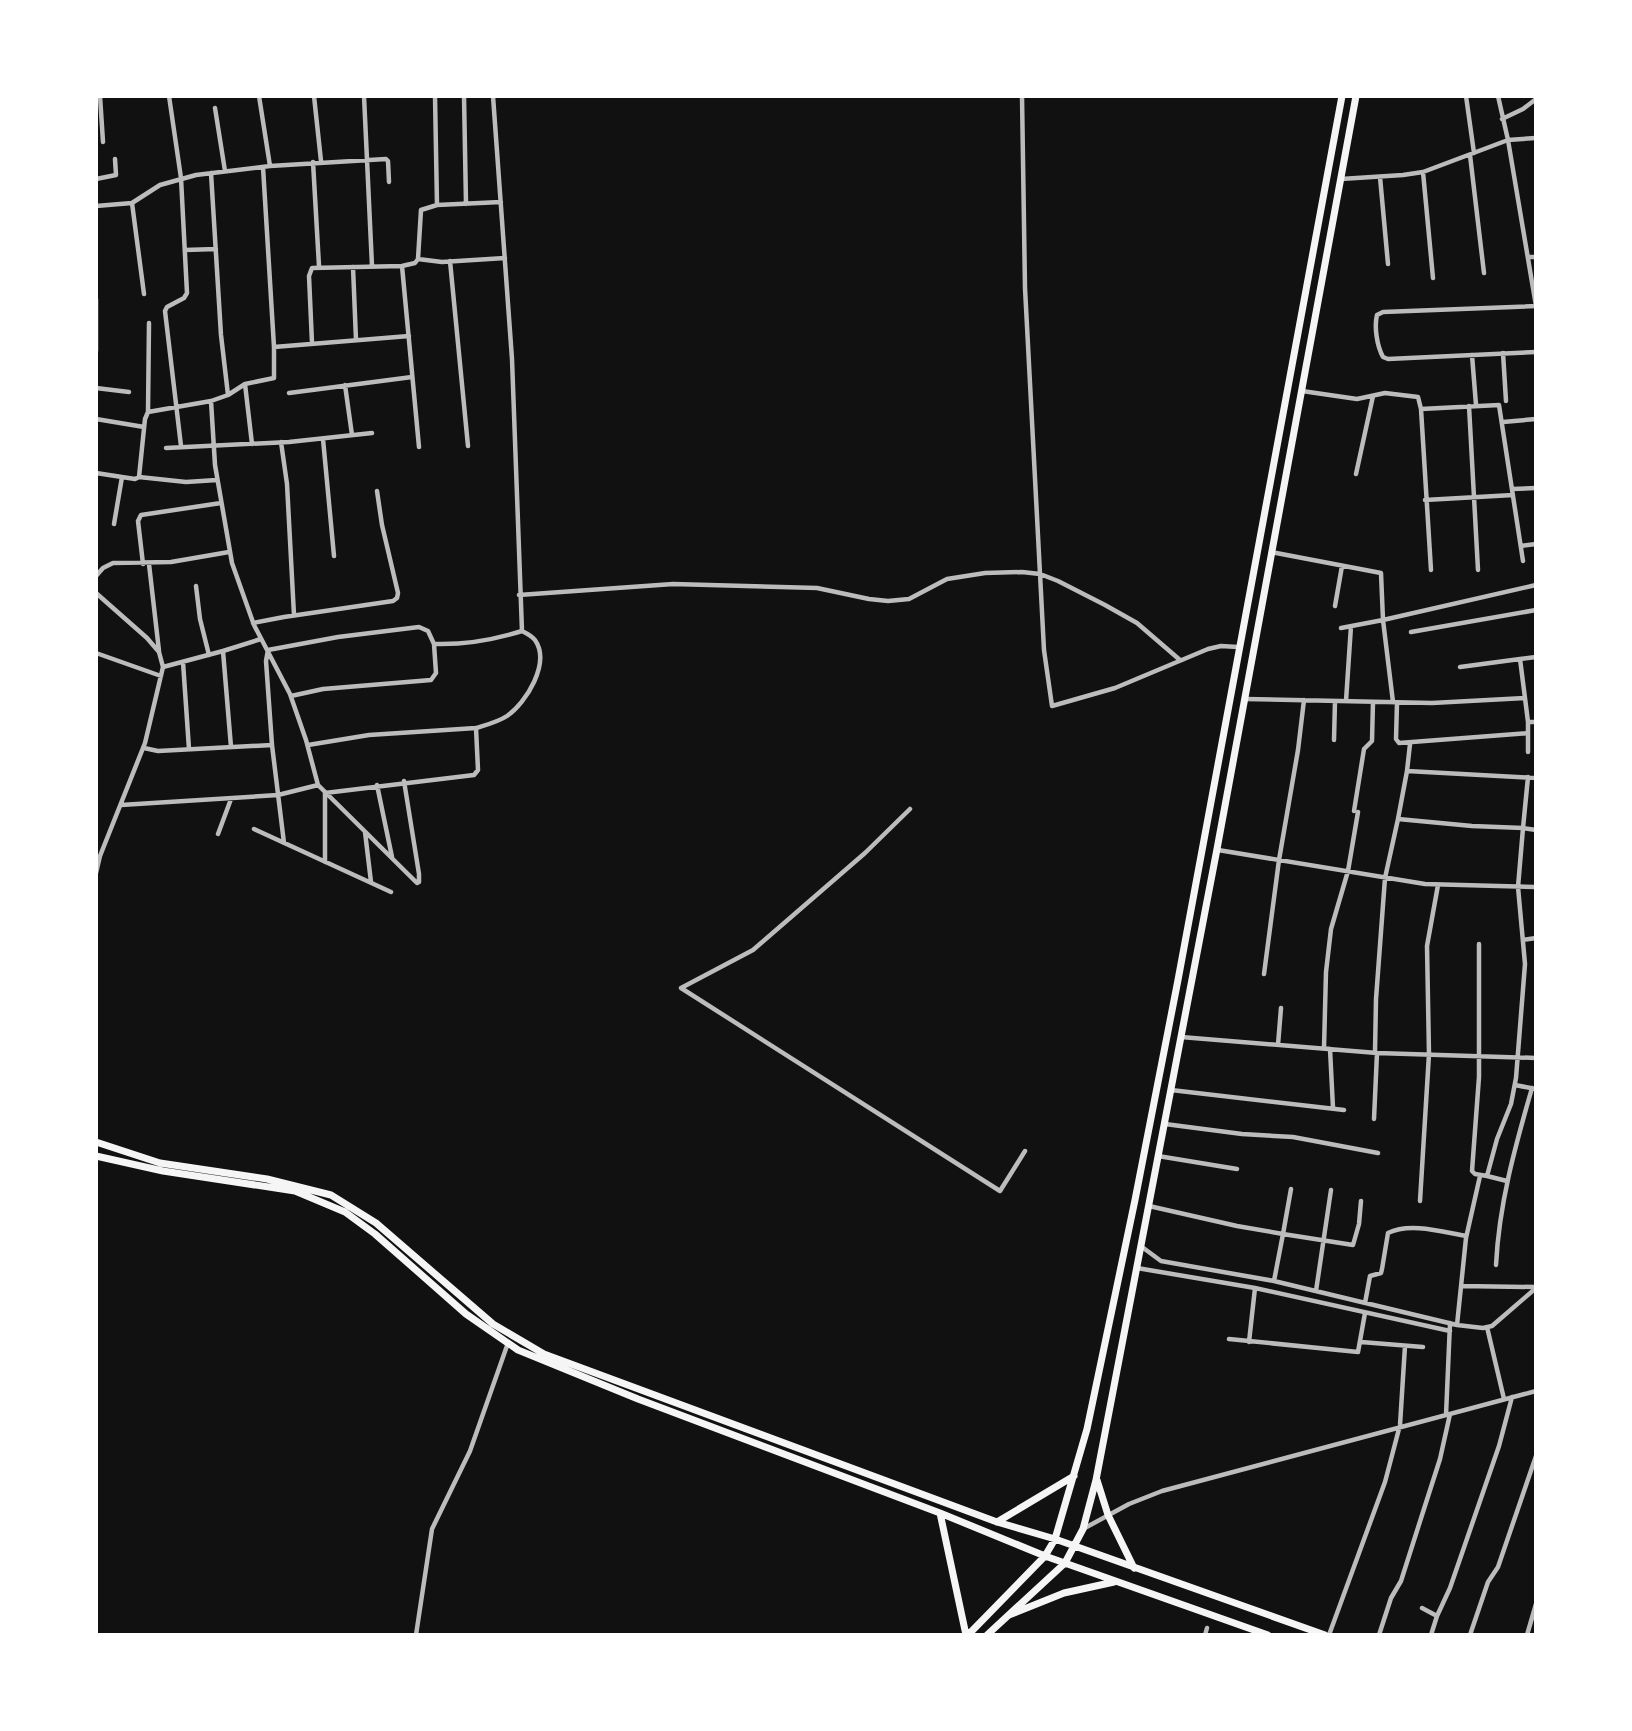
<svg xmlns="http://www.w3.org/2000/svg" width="1632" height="1731" font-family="Montserrat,sans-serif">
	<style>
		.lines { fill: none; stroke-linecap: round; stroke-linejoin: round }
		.minor { stroke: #bcbcbc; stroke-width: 4.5 }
		.primary { stroke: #f5f5f5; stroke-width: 7 }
	</style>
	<rect width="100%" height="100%" fill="#111"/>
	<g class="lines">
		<path class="minor" d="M 100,96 L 103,142
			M 169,96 L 181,178 L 187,293 L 184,298 L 167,307 L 165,311 L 181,446
			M 259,96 L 270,166
			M 314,96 L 321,161
			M 364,96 L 372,266
			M 464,96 L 466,204
			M 493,96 L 512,359 L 522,631
			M 1022,96 L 1025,288 L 1044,650 L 1052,706 L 1115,688 L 1208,649 L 1221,646 L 1238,647
			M 1466,96 L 1474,153
			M 1498,96 L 1508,140 L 1536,306
			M 215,108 L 225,171
			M 1502,119 L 1523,109 L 1536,99
			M 1470,155 L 1484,273
			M 313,162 L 319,266
			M 1423,172 L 1433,278
			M 211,173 L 221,335 L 228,395
			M 1380,177 L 1388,264
			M 96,179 L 116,175 L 115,159
			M 1341,179 L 1403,175 L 1423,172 L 1508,140 L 1536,138
			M 132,203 L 144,294
			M 437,205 L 501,202
			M 96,206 L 132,203 L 160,185 L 196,175 L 270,166 L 386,159 L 388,161 L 389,182
			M 185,250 L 216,249
			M 1528,257 L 1536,257
			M 418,259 L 442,262 L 505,258
			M 450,261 L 468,446
			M 402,266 L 419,447
			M 353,267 L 356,340
			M 96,299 L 96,351
			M 1536,306 L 1383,312 L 1377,315 C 1374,327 1377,346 1383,357 L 1388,359 L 1536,352
			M 312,343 L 309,276 L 312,268 L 402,266 L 415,263 L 418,259 L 421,210 L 437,205 L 435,96
			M 274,347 L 409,336
			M 1503,353 L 1506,401
			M 1472,355 L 1476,405
			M 245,384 L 252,444
			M 345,385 L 352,435
			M 96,388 L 129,392
			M 1302,391 L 1357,399 L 1385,393 L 1418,397 L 1421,409 L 1431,570
			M 289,393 L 412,377
			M 211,401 L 215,465 L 232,563 L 254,625 L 290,694 L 306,740 L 318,785
			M 1469,406 L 1478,570
			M 1421,409 L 1499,405 L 1523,561
			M 148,412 L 149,323
			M 96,419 L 144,427
			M 1503,422 L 1536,419
			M 323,439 L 334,556
			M 281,442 L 287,484 L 294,615
			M 166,448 L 289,442 L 372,433
			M 96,473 L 135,479 L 139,477 L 145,419 L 148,412 L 211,401 L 228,395 L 245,384 L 274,378 L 274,347 L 263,167
			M 1356,474 L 1373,396
			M 139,477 L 186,482 L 217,480
			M 1512,489 L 1536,488
			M 1425,500 L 1513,495
			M 114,524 L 122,477
			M 1521,546 L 1536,544
			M 1271,552 L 1381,573 L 1383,620 L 1536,585
			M 143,564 L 138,521 L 141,515 L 221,503
			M 149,564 L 159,651
			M 96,576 L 103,568 L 113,563 L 171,562 L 229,552
			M 196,586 L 200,619 L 209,655
			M 96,593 L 147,638 L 159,652 L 163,667 L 145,743 L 100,856 L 96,873
			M 519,595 L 673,584 L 817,588 L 869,599 L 888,601 L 909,599 L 947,579 L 985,573 L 1022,572 L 1040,574 L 1058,581 L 1105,605 L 1137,623 L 1180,660
			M 1335,606 L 1342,566
			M 253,623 L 284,617 L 393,601 L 397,598 L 398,593 L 382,525 L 377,491
			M 1341,628 L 1383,620 L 1393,702
			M 1411,632 L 1536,610
			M 96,653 L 161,676
			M 183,662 L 189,749
			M 163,667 L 223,651
			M 1460,667 L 1520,659
			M 291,696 L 323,689 L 431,680 L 436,673 L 434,644
			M 1525,698 L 1520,659 L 1536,657
			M 1245,699 L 1432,703 L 1525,698 L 1528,722 L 1536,722
			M 1346,701 L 1351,626
			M 1397,703 L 1396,739 L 1399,743 L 1528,733
			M 1528,722 L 1528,752
			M 1334,740 L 1335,701
			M 1410,744 L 1407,771 L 1536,778
			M 272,745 L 266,661 L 268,650 L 338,637 L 419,627 L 428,631 L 434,644 C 464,645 493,640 522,631 C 526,633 532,636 535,640 C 551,663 526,703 507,716 C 498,722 486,725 476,728 L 369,735 L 308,745
			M 231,747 L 223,651 L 261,639
			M 144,748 L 158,751 L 272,745 L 284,843
			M 377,785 L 392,857
			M 121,805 L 278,795 L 318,785 L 417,883 L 419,882 L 419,874 L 404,781
			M 910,809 L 865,853 L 753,950 L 681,988 L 1000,1191 L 1025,1151
			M 1354,811 L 1364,749 L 1372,741 L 1373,702
			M 1398,819 L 1407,771
			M 254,829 L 391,892
			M 365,832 L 371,882
			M 218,834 L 231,799
			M 1218,850 L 1425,884 L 1536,887
			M 325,862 L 325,793 L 474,775 L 478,770 L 476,728
			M 1523,940 L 1536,938
			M 1479,944 L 1479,1077 L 1472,1171 L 1475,1174 L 1487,1176 L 1497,1139 L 1511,1104 L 1516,1078 L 1525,964 L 1518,887 L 1523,828 L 1536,830
			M 1264,974 L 1279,860 L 1298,750 L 1304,700
			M 1181,1037 L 1377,1053 L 1536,1058
			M 1278,1045 L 1281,1008
			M 1375,1052 L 1376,999 L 1385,878 L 1398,819 L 1472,826 L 1523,828 L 1528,777
			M 1515,1085 L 1536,1089
			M 1171,1090 L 1344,1110
			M 1333,1108 L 1330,1049 L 1324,1048 L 1326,972 L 1331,929 L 1348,871 L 1358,812
			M 1374,1119 L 1377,1053
			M 1165,1124 L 1242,1134 L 1293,1137 L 1378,1153
			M 1158,1156 L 1237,1169
			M 1487,1176 L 1507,1181
			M 1291,1189 L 1283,1234 L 1353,1245 L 1359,1224 L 1361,1201
			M 1420,1201 L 1429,1054 L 1427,946 L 1438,885
			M 1142,1247 L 1161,1261 L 1274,1281 L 1283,1234 L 1237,1226 L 1149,1206
			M 1496,1265 C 1499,1204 1515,1147 1532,1088
			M 1137,1268 L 1255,1288 L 1450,1331
			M 1274,1281 L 1457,1325 L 1466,1238 L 1480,1176
			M 1461,1286 L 1535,1287
			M 1316,1291 L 1331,1190
			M 1365,1303 L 1370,1276 L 1381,1273 L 1382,1269 L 1388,1233 C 1410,1222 1443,1232 1466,1236
			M 1457,1325 L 1483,1328 L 1492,1326 L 1536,1288
			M 1487,1327 L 1504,1399
			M 1229,1339 L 1358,1352 L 1365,1313
			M 1249,1342 L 1255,1288
			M 1361,1342 L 1423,1347
			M 1446,1415 L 1450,1323
			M 1083,1529 L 1129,1504 L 1162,1491 L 1536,1391
			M 1422,1608 L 1437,1616 L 1431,1635
			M 1437,1616 L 1450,1588 L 1499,1446 L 1512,1397
			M 416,1635 L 432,1529 L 470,1451 L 508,1343
			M 1205,1635 L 1207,1628
			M 1329,1635 L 1385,1482 L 1400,1425 L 1405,1346
			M 1379,1635 L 1391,1598 L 1401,1581 L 1423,1512 L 1440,1459 L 1450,1414
			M 1470,1635 L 1488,1582 L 1498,1567 L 1536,1456
			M 1527,1635 L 1536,1604"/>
		<path class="primary" d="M 96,1142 L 160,1163 L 267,1179 L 331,1195 L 376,1223 L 493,1324 L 544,1354 L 997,1522 L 1055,1539 L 1325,1635
			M 96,1156 L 163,1171 L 295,1191 L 345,1212 L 375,1234 L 466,1314 L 518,1350 L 638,1399 L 940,1513 L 1045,1556 L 1268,1635
			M 1097,1480 L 1108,1515 L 1134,1568
			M 940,1513 L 966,1635
			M 997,1522 L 1074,1476
			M 1009,1615 L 1064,1593 L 1114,1582
			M 968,1635 L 1045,1556 L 1055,1539 L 1087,1429 L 1135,1200 L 1178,980 L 1342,96
			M 987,1635 L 1065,1563 L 1083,1529 L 1096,1480 L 1217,849 L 1356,96"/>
	</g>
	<rect width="1632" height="1731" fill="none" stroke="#ffffff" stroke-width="196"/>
</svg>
